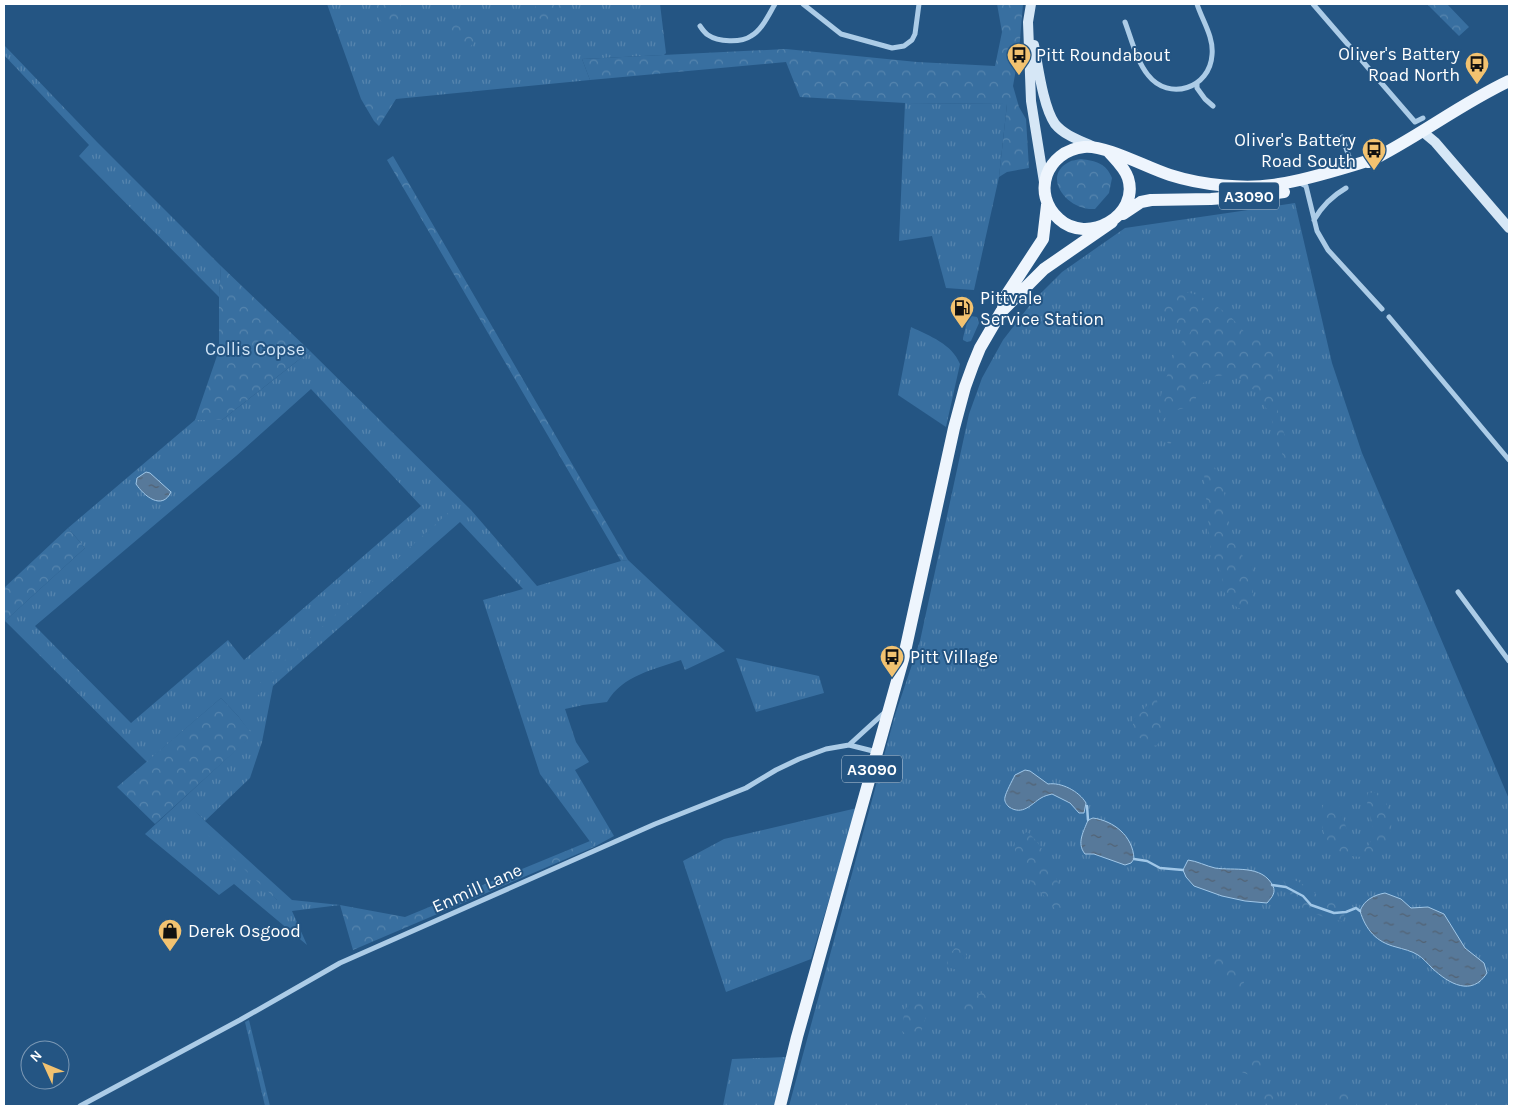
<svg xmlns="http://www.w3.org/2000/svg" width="1513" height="1110" font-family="Karla,sans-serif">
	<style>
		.grass { fill: url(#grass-tufts); fill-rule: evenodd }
		.forest { fill: url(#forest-crowns) }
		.water { fill: url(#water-ripples); stroke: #a0c7e8 }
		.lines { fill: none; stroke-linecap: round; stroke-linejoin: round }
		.stream { stroke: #a0c7e8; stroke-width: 2.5 }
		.street { stroke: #accce7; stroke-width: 5 }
		.secondary { stroke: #d6e7f6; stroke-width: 10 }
		.primary { stroke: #eef5fd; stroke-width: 12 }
		.labels { text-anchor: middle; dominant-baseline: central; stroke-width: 4; stroke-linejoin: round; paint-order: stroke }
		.shield { fill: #245583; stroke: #bdccda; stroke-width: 1 }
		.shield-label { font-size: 16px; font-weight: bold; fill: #fff }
		.poi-label { font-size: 18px; fill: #fff; stroke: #245583; text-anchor: start }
		.park-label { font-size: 18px; fill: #d0e4f6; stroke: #245583 }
		.street-label { font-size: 18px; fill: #fff; stroke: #245583 }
	</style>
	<defs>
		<pattern id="grass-tufts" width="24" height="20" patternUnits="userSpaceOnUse" patternTransform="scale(1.25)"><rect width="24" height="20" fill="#386fa0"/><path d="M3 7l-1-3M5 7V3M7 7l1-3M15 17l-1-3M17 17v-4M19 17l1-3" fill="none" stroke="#5685ae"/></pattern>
		<pattern id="forest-crowns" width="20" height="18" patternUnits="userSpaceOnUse" patternTransform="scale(1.25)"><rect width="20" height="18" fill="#386fa0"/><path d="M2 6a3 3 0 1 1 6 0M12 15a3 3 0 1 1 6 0" fill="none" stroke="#5685ae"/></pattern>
		<pattern id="water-ripples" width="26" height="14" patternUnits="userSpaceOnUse" patternTransform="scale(1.25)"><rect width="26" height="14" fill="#57799a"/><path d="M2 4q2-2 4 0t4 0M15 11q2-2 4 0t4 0" fill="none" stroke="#526273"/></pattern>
	</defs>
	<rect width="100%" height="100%" fill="#245583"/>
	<path class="grass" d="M 327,4 L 660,4 L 666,53 L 664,55 L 582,59 L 590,80 L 396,99 L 361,99 Z
		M 4,45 L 97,142 L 221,266 L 219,297 L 79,156 L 89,145 L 4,55 Z
		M 905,103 L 1007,104 L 999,177 L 974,290 L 946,288 L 932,236 L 899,241 Z
		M 1295,203 L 1332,363 L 1362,453 L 1509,799 L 1509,1106 L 789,1106 L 895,715 L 920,641 L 969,414 L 982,378 L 1003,340 L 1033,301 L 1062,272 L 1125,228 Z
		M 971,316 L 977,317 L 979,323 L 971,341 L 967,342 L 963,340 L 963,338 L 967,322 Z
		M 911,327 C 930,336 952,344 960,364 L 946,427 L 898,395 Z
		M 310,351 L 471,510 L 537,586 L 621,561 L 628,560 L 725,651 L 685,670 L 681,660 C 653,670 623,675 607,702 L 583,705 L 565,709 L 576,742 L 589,762 L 575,770 L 614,836 L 594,847 L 540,774 L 483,600 L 523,589 L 460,522 L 273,686 L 262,742 L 250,778 L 205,821 L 194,810 L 277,900 L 292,900 L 340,905 L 292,911 L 307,945 L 234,884 L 219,895 L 145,834 L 252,735 L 238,716 L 221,698 L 147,762 L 5,621 L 85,548 L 68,528 L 195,420 L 222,420 ZM 311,389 L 421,506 L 244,660 L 228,640 L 131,723 L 35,626 L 236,456 Z
		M 736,658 L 819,676 L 824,693 L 756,712 Z
		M 857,808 L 811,959 L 726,992 L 683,861 L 724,839 Z
		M 249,1020 L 270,1106 L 265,1106 L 245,1022 Z
		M 786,1057 L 774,1106 L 723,1106 L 732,1059 Z"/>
	<path class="forest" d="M 377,4 L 399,4 L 407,16 L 406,22 L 394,31 C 383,27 375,16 377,4 Z
		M 536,4 L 564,4 C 564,15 555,21 545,23 C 538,18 533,13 536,4 Z
		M 997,4 L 1023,4 L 1019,52 L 1013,86 L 1019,107 L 1026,119 L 1029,168 L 1007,172 L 999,177 L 1007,104 L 905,103 L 800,97 L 786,62 L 590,80 L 582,59 L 786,49 L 917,62 L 995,66 L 1002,32 Z
		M 1427,4 L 1447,4 L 1469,27 L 1459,36 Z
		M 456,25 L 472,33 L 476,38 L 471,46 L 466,49 C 456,46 451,37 451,27 Z
		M 361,99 L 396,99 L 379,126 L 374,121 Z
		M 393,156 L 628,560 L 621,561 L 387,160 Z
		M 1081,159 C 1096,161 1106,163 1112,178 L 1109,193 L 1095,209 C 1067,211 1041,176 1069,162 C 1072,160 1077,160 1081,159 Z
		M 221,266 L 310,351 L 222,420 L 195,420 L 219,350 L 219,297 Z
		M 1181,291 L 1194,294 L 1208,300 L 1230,316 L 1248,336 L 1269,338 C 1286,361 1276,374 1276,398 C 1277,421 1290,441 1290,463 L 1285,463 L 1270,414 L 1255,391 L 1235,375 L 1216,376 L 1203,383 L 1192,406 C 1180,410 1170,409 1163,420 L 1166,431 L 1171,434 L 1172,442 L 1169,445 C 1153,421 1159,397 1168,373 C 1172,362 1176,349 1183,340 C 1187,335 1190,335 1192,328 C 1186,321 1180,322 1172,327 L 1166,324 C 1162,305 1161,297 1181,291 Z
		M 1210,463 L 1221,474 L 1231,534 L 1242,555 L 1252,566 L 1253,599 L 1248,608 L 1238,608 L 1226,598 L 1221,572 L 1211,555 L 1204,473 Z
		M 449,512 L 454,518 L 256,697 L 251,691 Z
		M 68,528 L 85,548 L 4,622 L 4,588 Z
		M 221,698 L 238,716 L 253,735 L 155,824 L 117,787 Z
		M 1153,698 L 1157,700 C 1158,705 1157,711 1159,716 C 1163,731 1164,733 1156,747 L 1133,734 L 1133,718 L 1141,713 Z
		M 1377,792 C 1387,802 1390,809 1391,822 C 1395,864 1340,867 1325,836 C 1321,827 1322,815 1323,805 L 1330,800 L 1338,803 L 1351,842 C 1355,849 1361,848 1368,846 C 1382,826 1363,814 1368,793 Z
		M 194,810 L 205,821 L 292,900 L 277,900 L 187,815 Z
		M 1027,832 C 1047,847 1059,883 1066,907 L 1058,913 C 1044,891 1011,870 1015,841 Z
		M 590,841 L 594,847 L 353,950 L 340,905 L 405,917 Z
		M 1287,878 C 1305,882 1309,891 1324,899 L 1336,896 L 1347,904 L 1343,921 C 1334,921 1308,912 1301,907 C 1293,901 1288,889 1283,880 Z
		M 955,948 L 962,949 L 967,956 L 957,970 L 947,967 L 948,956 Z
		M 1217,956 C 1229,962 1236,970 1244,982 L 1241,992 L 1234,989 L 1223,978 L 1209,970 L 1207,957 Z
		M 987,991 L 992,995 C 990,1016 975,1016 957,1015 L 956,1007 L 965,1000 Z
		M 918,996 L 924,997 C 930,1009 924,1024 920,1035 L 911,1039 L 902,1031 C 903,1017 904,1003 918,996 Z
		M 1261,1060 L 1269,1064 C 1261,1078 1250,1077 1238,1070 L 1247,1061 Z
		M 1266,1084 L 1273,1086 L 1275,1096 L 1271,1103 L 1263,1103 L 1260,1093 Z
		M 1343,1088 L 1354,1089 L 1360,1092 L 1356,1106 L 1339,1106 L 1336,1098 L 1336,1090 Z"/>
	<path class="water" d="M 146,472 L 150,473 L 171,492 C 162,511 144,496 136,484 L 137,478 Z
		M 1025,770 L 1030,771 L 1048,784 C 1061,782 1079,791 1086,803 L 1084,813 L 1079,813 L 1070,803 L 1052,794 C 1048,795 1044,796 1041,798 C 1031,804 1023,816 1009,807 C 1006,804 1004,801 1005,797 C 1006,792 1012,781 1015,775 Z
		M 1093,818 C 1114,821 1133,836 1134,859 L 1131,863 L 1125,865 L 1094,854 L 1085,854 C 1076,843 1084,831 1088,820 Z
		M 1188,860 C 1197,861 1206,866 1215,868 C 1234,871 1262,864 1273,886 C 1276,893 1272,897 1267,903 L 1245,901 L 1222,896 L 1194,886 L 1186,877 L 1183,870 Z
		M 1385,893 L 1401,899 L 1411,908 L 1428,907 L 1444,914 L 1465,948 L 1484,963 L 1487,973 C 1472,997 1449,984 1432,968 C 1428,964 1423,958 1418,955 C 1412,951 1403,949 1396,947 C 1376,942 1366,930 1360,911 C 1364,900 1374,895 1385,893 Z"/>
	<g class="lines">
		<path class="stream" d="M 1087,806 L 1088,820
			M 1134,859 L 1147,861 L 1160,868 L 1183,870
			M 1272,885 L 1286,887 L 1303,896 L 1311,905 L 1334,913 L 1346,912 L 1356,908 L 1360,911"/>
		<path class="street" d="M 803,4 L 841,34 L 892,48 L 904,46 L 912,40 L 915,34 L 919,4
			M 1313,4 L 1415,122 L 1423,118
			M 1125,22 C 1131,38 1137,62 1148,75 C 1169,102 1210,88 1212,55 C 1214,37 1202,20 1197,4
			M 700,26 C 702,29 705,33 708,35 C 718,42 741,43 751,36 C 762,30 769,14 775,4
			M 1197,84 L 1197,88 L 1205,99 L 1213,106
			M 1342,137 L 1352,165
			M 1300,183 L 1306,186 L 1317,231 L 1328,250 L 1382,309
			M 1314,220 C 1322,206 1332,196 1346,188
			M 1389,317 L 1509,460
			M 1458,592 L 1509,661
			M 849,745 L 877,752
			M 80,1106 L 240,1020 L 340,963 L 655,824 L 746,788 L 776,770 L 799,759 L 826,749 L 849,745 L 884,713"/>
		<path class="secondary" d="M 1031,4 L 1028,22 L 1031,101 L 1044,182
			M 1034,45 C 1038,65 1043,107 1055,124 C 1064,135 1079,140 1092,146
			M 1423,132 L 1435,142 L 1509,228"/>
		<path class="primary" d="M 1108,151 C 1115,159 1125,168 1128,178 C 1140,216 1087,245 1059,219 C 1031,194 1046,151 1084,147 C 1107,145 1147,168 1170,175 C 1201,185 1246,190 1279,184 C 1311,179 1343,168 1374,159
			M 1368,162 C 1417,138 1460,104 1509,81
			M 1123,214 L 1141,202 L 1151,200 L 1211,199 L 1262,195 L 1284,192
			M 1003,308 L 1007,294 L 1043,239 L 1047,205
			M 780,1106 L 797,1037 L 904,656 L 954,428 L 965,387 L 973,365 L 980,348 L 1001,312 L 1044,269 L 1112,222"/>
	</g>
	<defs>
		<symbol id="bus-pin" viewBox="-11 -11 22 30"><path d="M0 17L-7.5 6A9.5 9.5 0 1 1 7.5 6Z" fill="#f2c270" stroke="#245583"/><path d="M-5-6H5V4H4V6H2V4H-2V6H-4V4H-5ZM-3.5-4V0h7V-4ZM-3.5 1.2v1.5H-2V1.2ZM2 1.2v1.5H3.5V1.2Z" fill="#111"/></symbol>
		<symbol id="fuel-pin" viewBox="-11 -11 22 30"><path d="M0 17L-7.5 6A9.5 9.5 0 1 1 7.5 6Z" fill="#f2c270" stroke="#245583"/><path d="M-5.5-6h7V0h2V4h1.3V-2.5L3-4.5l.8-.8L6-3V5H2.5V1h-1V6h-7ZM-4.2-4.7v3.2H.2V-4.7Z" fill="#111"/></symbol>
		<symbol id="shop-pin" viewBox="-11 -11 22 30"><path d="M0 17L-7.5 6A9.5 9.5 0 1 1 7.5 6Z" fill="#f2c270" stroke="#245583"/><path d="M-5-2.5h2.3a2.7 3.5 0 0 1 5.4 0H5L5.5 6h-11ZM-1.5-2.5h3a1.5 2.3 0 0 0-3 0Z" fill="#111"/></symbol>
	</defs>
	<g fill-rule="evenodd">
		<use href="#bus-pin" x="1005" y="41" width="28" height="38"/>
		<use href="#bus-pin" x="1463" y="50" width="28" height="38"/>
		<use href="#bus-pin" x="1360" y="136" width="28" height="38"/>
		<use href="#fuel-pin" x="948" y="294" width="28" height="38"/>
		<use href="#bus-pin" x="878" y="643" width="28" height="38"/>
		<use href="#shop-pin" x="156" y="917" width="28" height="38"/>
	</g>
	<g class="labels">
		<g class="shield">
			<rect x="1219" y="182.5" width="60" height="27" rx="4"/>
			<rect x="842" y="755.5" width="60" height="27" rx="4"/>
		</g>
		<g class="shield-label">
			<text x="1249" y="196">A3090</text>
			<text x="872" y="769">A3090</text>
		</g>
		<g class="poi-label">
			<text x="1460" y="54" text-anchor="end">Oliver's Battery<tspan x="1460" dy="21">Road North</tspan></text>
			<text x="1036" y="55">Pitt Roundabout</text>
			<text x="1356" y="140" text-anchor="end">Oliver's Battery<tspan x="1356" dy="21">Road South</tspan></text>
			<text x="980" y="298">Pittvale<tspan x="980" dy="21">Service Station</tspan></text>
			<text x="910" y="657">Pitt Village</text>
			<text x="188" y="931">Derek Osgood</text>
		</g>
		<g class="park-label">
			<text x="255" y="349">Collis Copse</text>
		</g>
		<g class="street-label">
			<text transform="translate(477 888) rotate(-24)">Enmill Lane</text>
		</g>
	</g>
	<rect width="1513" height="1110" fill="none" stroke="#ffffff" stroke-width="10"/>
	<g transform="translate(45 1065) rotate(314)"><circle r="24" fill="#245583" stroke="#7c99b5"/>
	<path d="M0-4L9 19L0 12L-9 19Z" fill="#f2c270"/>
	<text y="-8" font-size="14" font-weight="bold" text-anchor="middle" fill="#ffffff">N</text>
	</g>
</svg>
